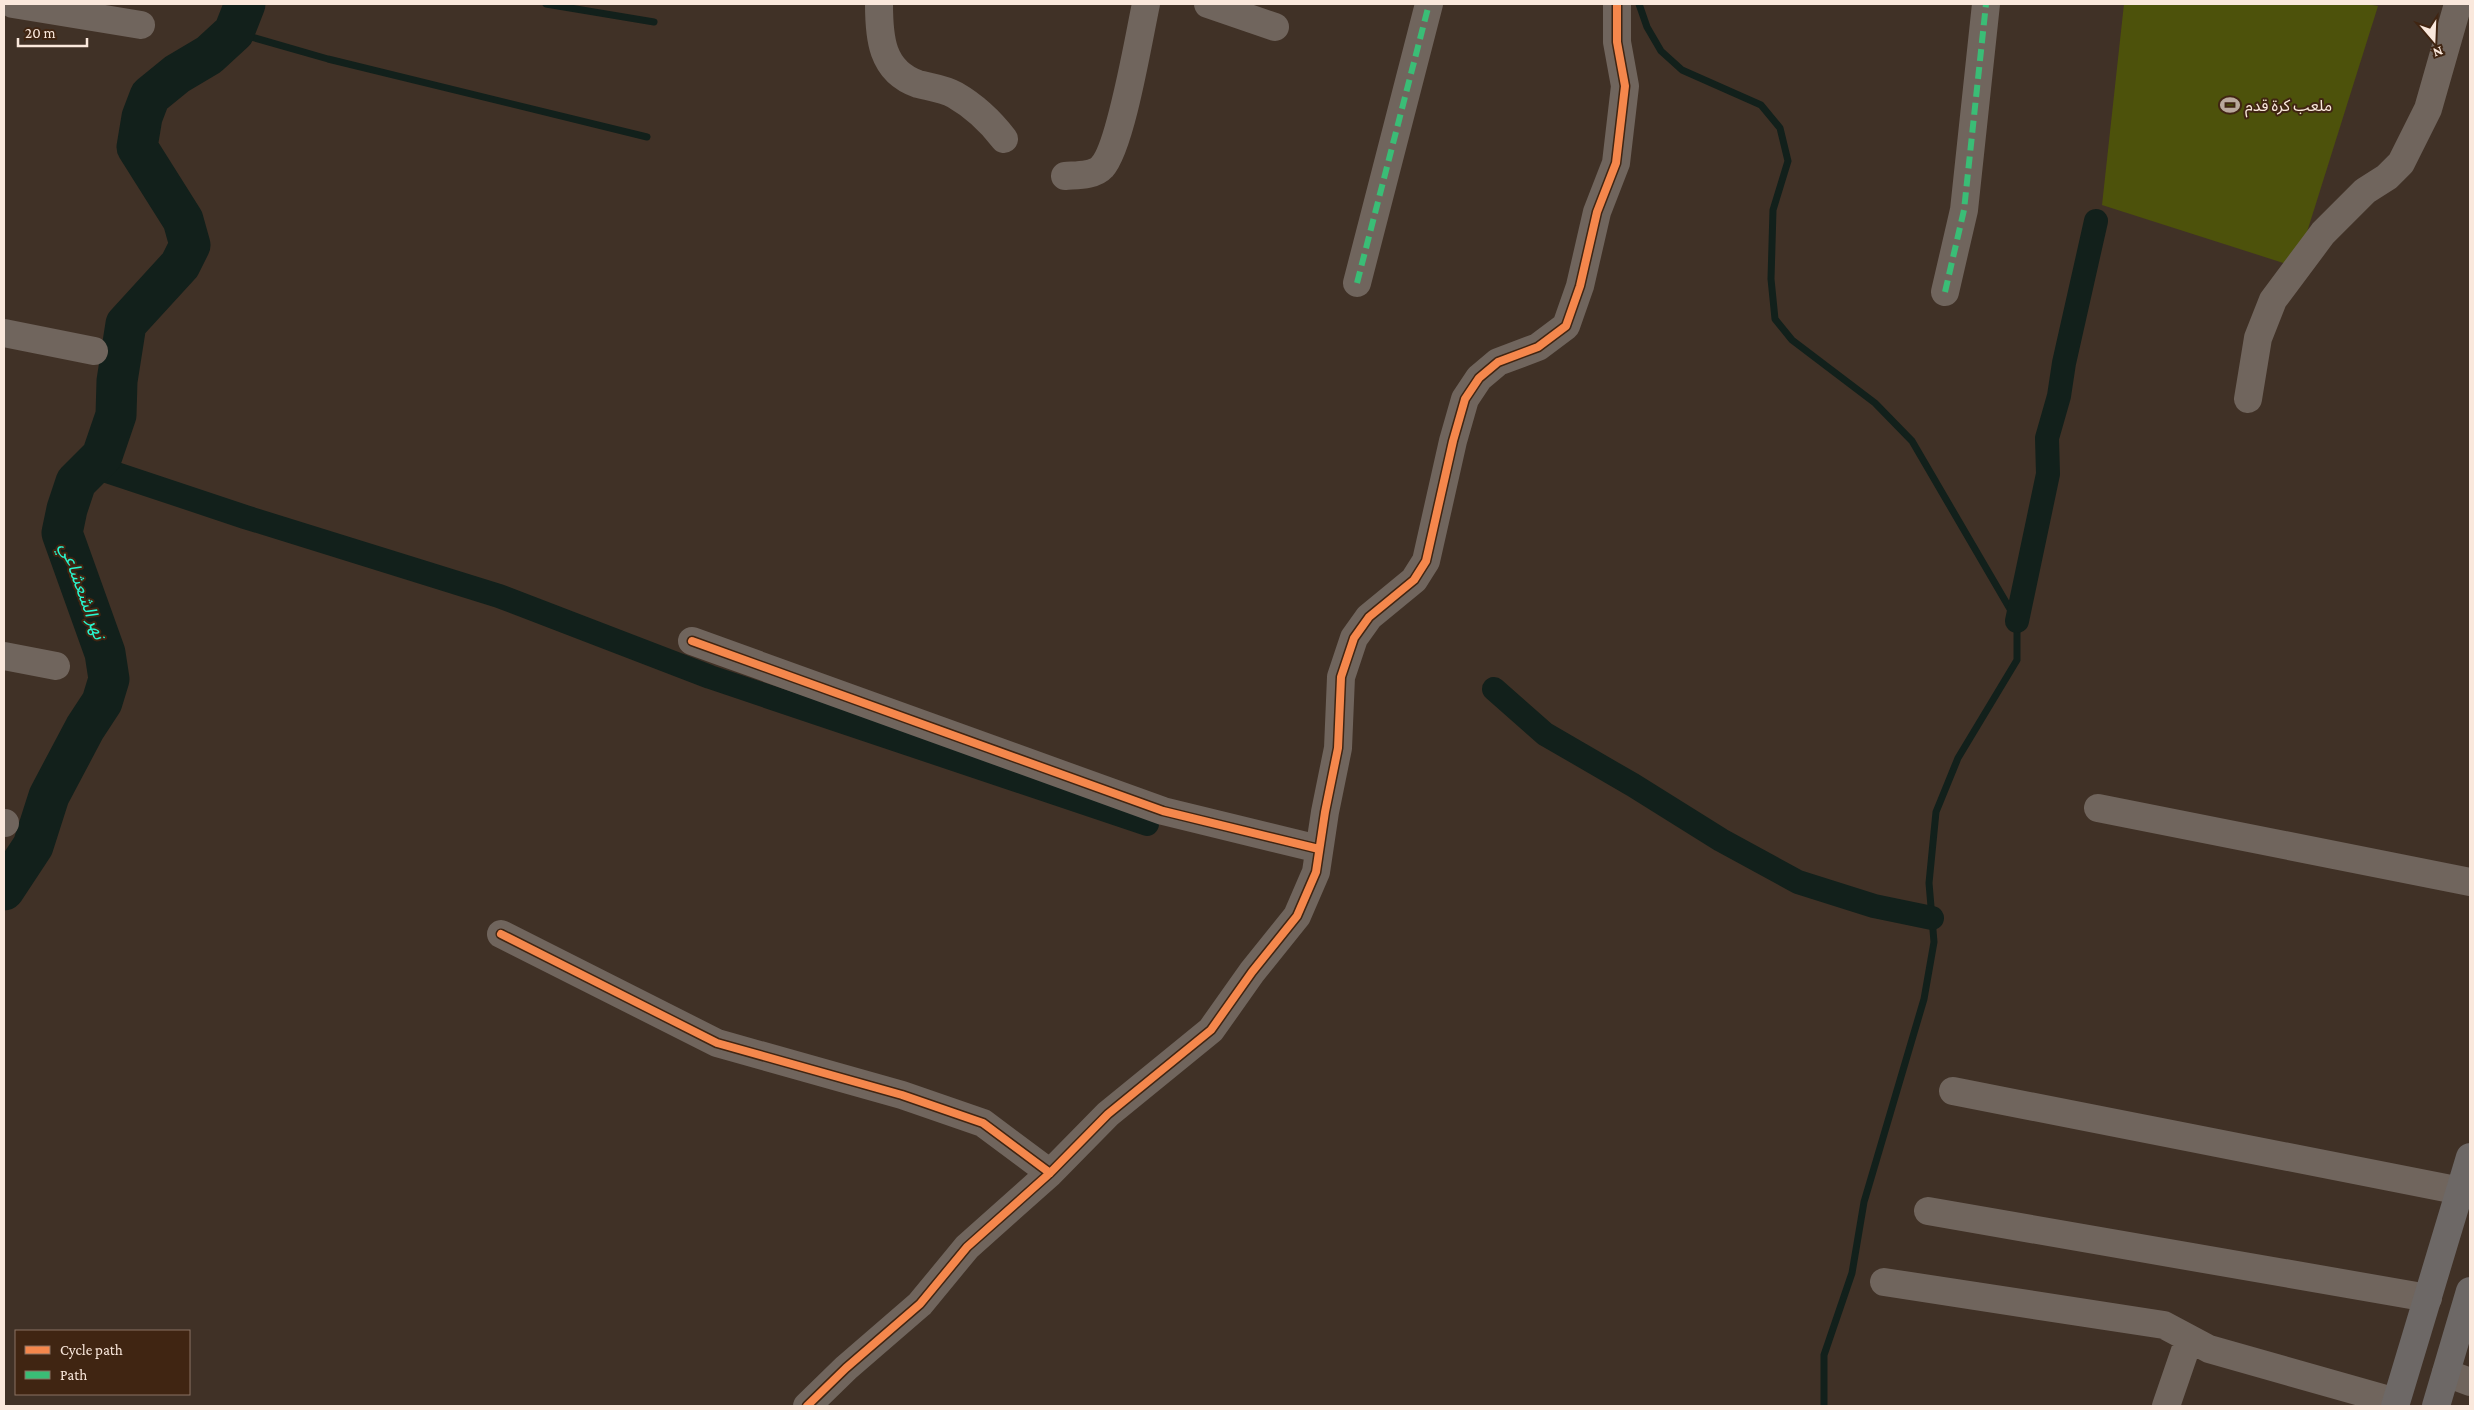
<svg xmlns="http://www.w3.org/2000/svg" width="2474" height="1410" font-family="'Crimson Pro','Noto Sans Arabic',serif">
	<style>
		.garden { fill: #4d520b }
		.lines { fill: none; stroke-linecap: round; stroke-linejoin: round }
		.stream { stroke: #12201b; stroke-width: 7 }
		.canal { stroke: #12201b; stroke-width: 24 }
		.river { stroke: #12201b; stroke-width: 41 }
		.minor { stroke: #70655d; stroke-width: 28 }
		.major { stroke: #6d6866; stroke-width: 28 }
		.quiet { stroke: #3abd76; stroke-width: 6; stroke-dasharray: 12 6; stroke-linecap: butt }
		.cycleway-casing { stroke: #402512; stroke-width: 11 }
		.cycleway { stroke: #f5874c; stroke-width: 8 }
		.labels { text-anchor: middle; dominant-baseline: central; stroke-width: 4; stroke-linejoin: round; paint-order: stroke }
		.poi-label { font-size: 16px; fill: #fae8dc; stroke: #402512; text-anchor: start }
		.water-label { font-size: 18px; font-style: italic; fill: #28f6d0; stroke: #402512 }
	</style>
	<rect width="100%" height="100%" fill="#403126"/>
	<path class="garden" d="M 2124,4 L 2366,4 L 2378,6 L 2296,267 L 2102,205 Z"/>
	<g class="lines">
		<path class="stream" d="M 546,4 L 654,22
			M 1639,4 L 1647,27 L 1661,51 L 1682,70 L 1761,105 L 1780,128 L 1788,161 L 1773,210 L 1771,279 L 1775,319 L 1792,340 L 1875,403 L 1912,441 L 2017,621 L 2017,660 L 1958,758 L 1936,812 L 1929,883 L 1934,942 L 1924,999 L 1864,1202 L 1852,1273 L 1824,1355 L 1824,1406
			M 234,32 L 328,59 L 647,137"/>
		<path class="canal" d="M 92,466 L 245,517 L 499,596 L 710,677 L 1147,824
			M 2017,621 L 2048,474 L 2047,438 L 2059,396 L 2064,363 L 2096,221
			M 1494,689 L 1545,734 L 1633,785 L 1721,840 L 1798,882 L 1874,906 L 1932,918"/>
		<path class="river" d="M 4,890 L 33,846 L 49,796 L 85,728 L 102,702 L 109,679 L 105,653 L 62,533 L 67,509 L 76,482 L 102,456 L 116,415 L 117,381 L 126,324 L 180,265 L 190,245 L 183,220 L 137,147 L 142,117 L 150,96 L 177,74 L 209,55 L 234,32 L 245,4"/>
		<path class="minor" d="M 13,4 L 141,25
			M 879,4 C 879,37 881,71 918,84 C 930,87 945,89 955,95 C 974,106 991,122 1004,139
			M 1208,4 L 1275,27
			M 1065,176 C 1076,175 1094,176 1102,167 C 1121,147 1139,36 1146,4
			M 1357,283 L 1429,4
			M 1945,292 L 1964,210 L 1986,4
			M 4,333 L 94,351
			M 2248,399 L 2258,338 L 2273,300 L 2323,233 L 2365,191 L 2387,177 L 2401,163 L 2428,109 L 2458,4
			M 692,641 L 1163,811 L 1319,849
			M 4,656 L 56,666
			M 2098,808 L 2470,882
			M 4,823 L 5,823
			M 501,934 L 717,1043 L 902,1095 L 983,1123 L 1050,1173
			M 1953,1091 L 2461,1191
			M 1928,1211 L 2428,1298
			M 1884,1282 L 2164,1325 L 2209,1349 L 2396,1402
			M 2446,1373 L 2470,1382
			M 807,1406 L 846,1368 L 920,1304 L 967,1247 L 1050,1173 L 1108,1114 L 1211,1030 L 1252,972 L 1297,916 L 1316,872 L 1325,812 L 1338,748 L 1341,677 L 1354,638 L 1369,617 L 1414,580 L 1426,561 L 1453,441 L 1465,399 L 1479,378 L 1498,362 L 1538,347 L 1566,326 L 1580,286 L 1597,212 L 1616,163 L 1625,86 L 1617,42 L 1617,4
			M 2166,1406 L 2189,1339"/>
		<path class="major" d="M 2395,1406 L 2470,1157
			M 2436,1406 L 2470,1291"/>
		<path class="quiet" d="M 1357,283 L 1429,4
			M 1945,292 L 1964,210 L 1986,4"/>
		<defs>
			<path id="cycleway" d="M 692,641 L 1163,811 L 1319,849
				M 501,934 L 717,1043 L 902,1095 L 983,1123 L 1050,1173
				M 807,1406 L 846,1368 L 920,1304 L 967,1247 L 1050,1173 L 1108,1114 L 1211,1030 L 1252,972 L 1297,916 L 1316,872 L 1325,812 L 1338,748 L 1341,677 L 1354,638 L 1369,617 L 1414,580 L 1426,561 L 1453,441 L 1465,399 L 1479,378 L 1498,362 L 1538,347 L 1566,326 L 1580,286 L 1597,212 L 1616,163 L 1625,86 L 1617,42 L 1617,4"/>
		</defs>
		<use href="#cycleway" class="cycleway-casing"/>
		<use href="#cycleway" class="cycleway"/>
	</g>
	<defs>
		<symbol id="stadium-bare" viewBox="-9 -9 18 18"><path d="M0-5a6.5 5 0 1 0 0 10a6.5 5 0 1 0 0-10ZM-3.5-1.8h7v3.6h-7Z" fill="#b9a89c" stroke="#402512" stroke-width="2.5" paint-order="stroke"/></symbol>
	</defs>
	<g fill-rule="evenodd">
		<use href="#stadium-bare" x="2216" y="91" width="28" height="28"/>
	</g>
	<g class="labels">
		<g class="poi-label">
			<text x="2245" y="105">ملعب كرة قدم</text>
		</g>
		<g class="water-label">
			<text transform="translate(83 591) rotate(70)">نهر الشعشاعي</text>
		</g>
	</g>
	<rect width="2474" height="1410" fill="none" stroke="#fae8dc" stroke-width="10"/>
	<rect x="15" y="1330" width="175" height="65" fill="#402512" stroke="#8a7363"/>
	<rect x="25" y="1346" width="25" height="8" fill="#f5874c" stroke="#8a7363"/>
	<text x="60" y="1355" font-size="15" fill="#fae8dc">Cycle path</text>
	<rect x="25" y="1371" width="25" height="8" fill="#3abd76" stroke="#8a7363"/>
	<text x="60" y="1380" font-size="15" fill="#fae8dc">Path</text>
	<g transform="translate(2434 40) rotate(161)" stroke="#402512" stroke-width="4" paint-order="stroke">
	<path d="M0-4L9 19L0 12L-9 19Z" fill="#fae8dc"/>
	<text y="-8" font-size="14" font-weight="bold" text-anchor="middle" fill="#fae8dc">N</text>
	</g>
	<path d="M18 38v8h69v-8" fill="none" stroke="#fae8dc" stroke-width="2.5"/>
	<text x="25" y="38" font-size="15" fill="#fae8dc" stroke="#402512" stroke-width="4" paint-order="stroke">20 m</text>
</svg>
